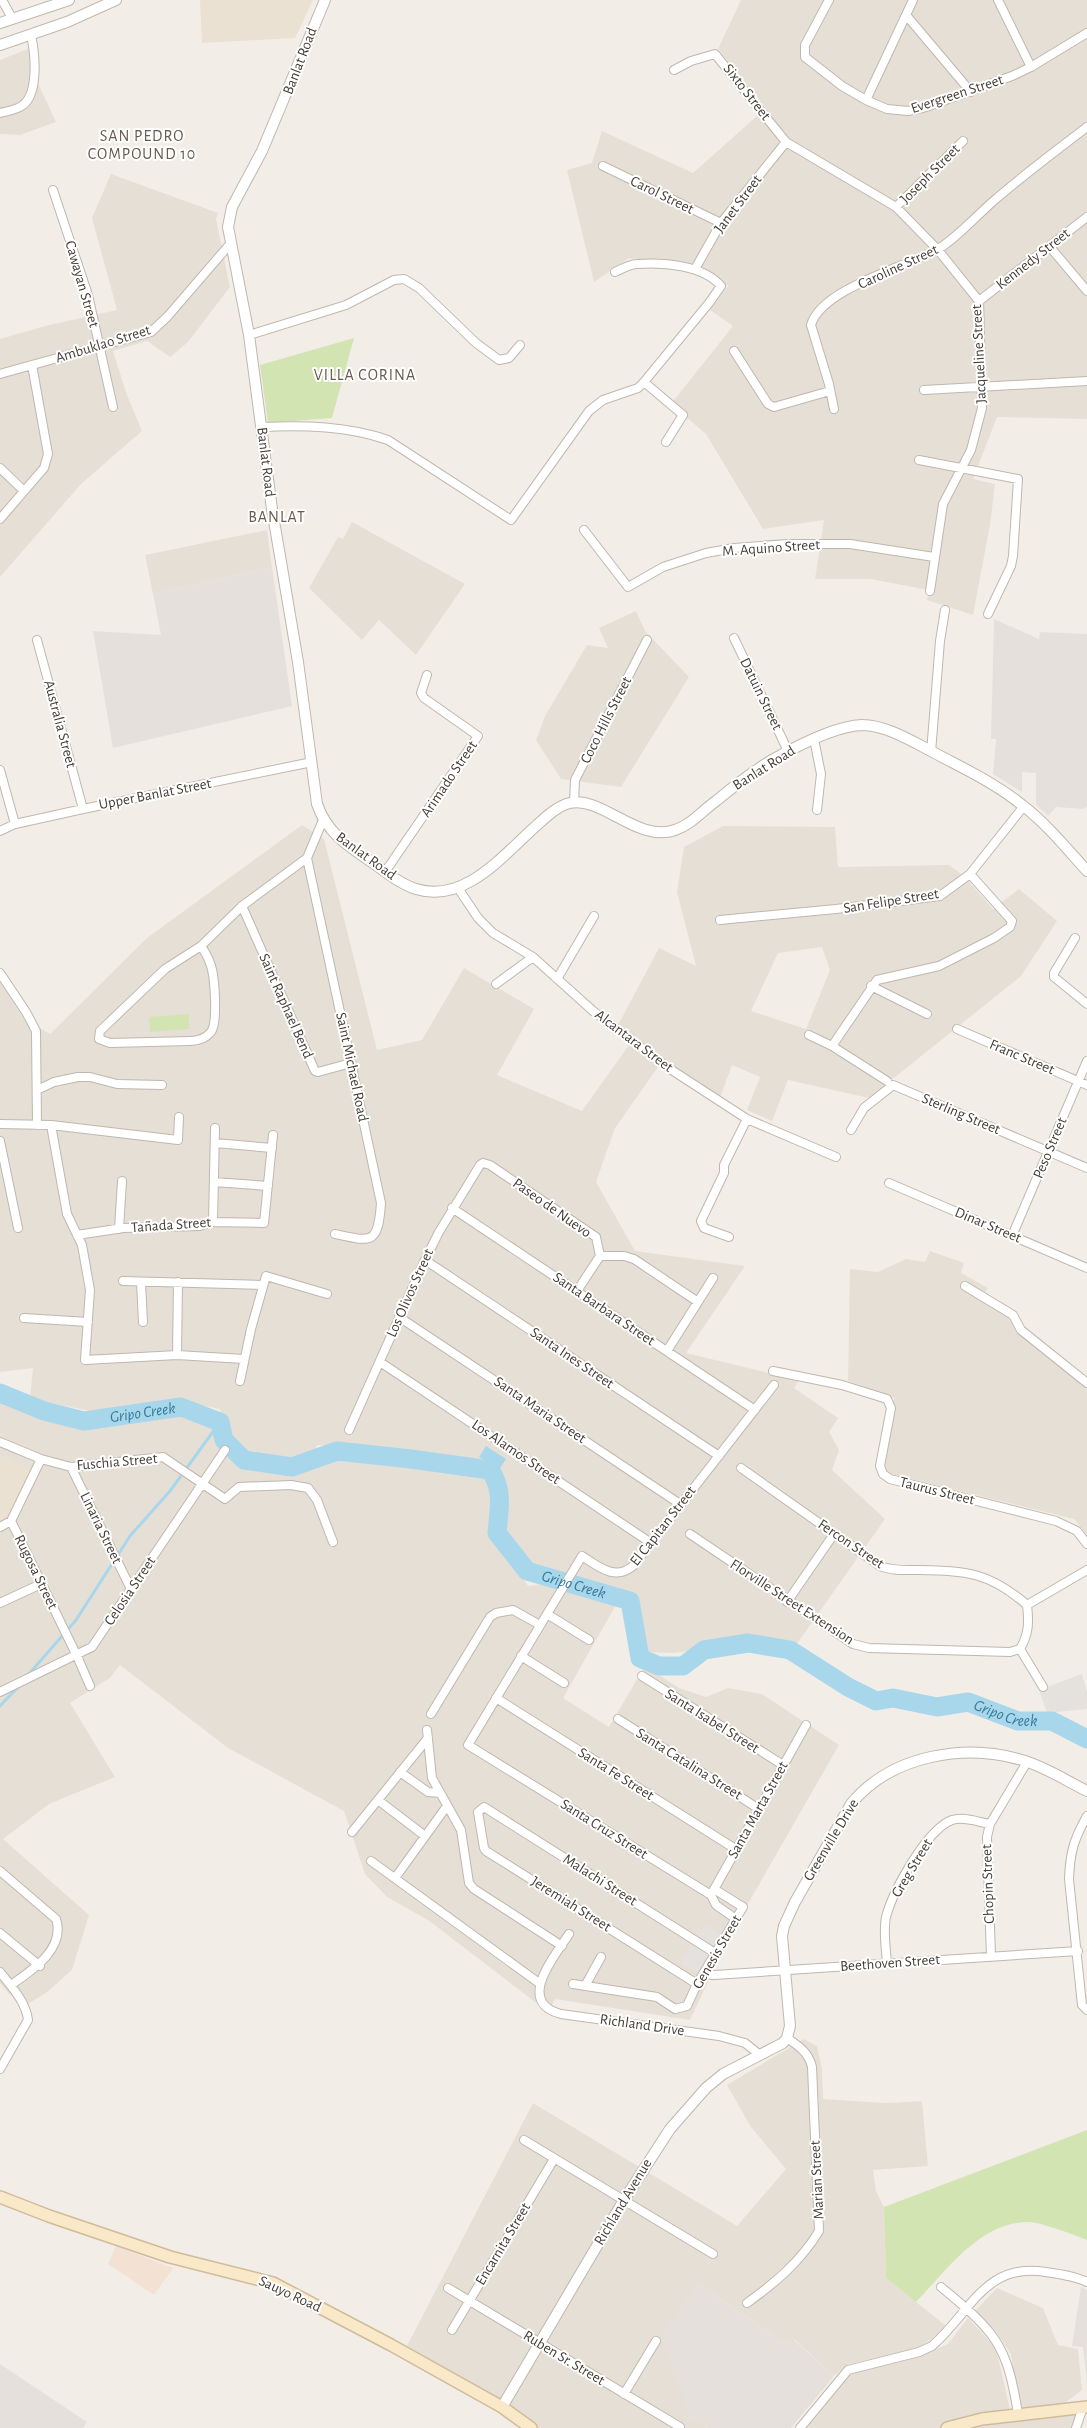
<svg xmlns="http://www.w3.org/2000/svg" width="1087" height="2428" font-family="'Alegreya Sans',sans-serif">
	<style>
		.residential { fill: #e6dfd6; fill-rule: evenodd }
		.commercial { fill: #f3e2d4 }
		.industrial { fill: #e5e0dc }
		.education { fill: #eae1d2 }
		.green { fill: #d3e4b3 }
		.parking { fill: #e4e1df }
		.water { fill: #a8d7eb }
		.lines { fill: none; stroke-linecap: round; stroke-linejoin: round }
		.stream { stroke: #a8d7eb; stroke-width: 3 }
		.river { stroke: #a8d7eb; stroke-width: 19 }
		.minor-casing { stroke: #c0b7ae; stroke-width: 10 }
		.tertiary-casing { stroke: #c0b7ae; stroke-width: 12 }
		.secondary-casing { stroke: #cfbb9a; stroke-width: 14 }
		.minor { stroke: #fff; stroke-width: 8 }
		.tertiary { stroke: #fff; stroke-width: 10 }
		.secondary { stroke: #fae9c9; stroke-width: 11 }
		.labels { text-anchor: middle; dominant-baseline: central; stroke-width: 4; stroke-linejoin: round; paint-order: stroke }
		.street-label { font-size: 15px; fill: #453e37; stroke: #fff }
		.neighbourhood-label { font-size: 16px; letter-spacing: 1px; fill: #675a4f; stroke: #fff }
		.water-label { font-size: 16px; font-style: italic; fill: #347a9a; stroke: #fff }
	</style>
	<rect width="100%" height="100%" fill="#f2eee7"/>
	<path class="residential" d="M 741,0 L 1087,0 L 1087,419 L 997,417 L 973,479 L 995,484 L 990,525 L 973,615 L 927,600 L 928,590 L 871,579 L 815,579 L 824,520 L 763,529 L 706,434 L 671,404 L 733,326 L 710,310 L 728,286 L 701,268 L 629,258 L 594,282 L 567,170 L 592,163 L 602,131 L 693,173 L 766,108 L 718,49 Z
		M 38,45 L 37,81 L 56,122 L 20,135 L 0,134 L 0,60 Z
		M 111,174 L 218,213 L 216,219 L 230,287 L 188,342 L 170,357 L 147,341 L 113,351 L 127,395 L 142,431 L 81,484 L 0,577 L 0,339 L 45,326 L 117,310 L 92,218 Z
		M 352,522 L 465,584 L 416,655 L 379,620 L 362,640 L 309,588 L 338,537 L 343,539 Z
		M 267,530 L 272,567 L 153,594 L 145,555 Z
		M 636,611 L 645,631 L 689,677 L 621,787 L 561,779 L 536,740 L 545,716 L 587,645 L 608,648 L 599,628 Z
		M 302,825 L 324,839 L 377,1050 L 422,1040 L 464,968 L 534,1009 L 497,1075 L 582,1111 L 629,1045 L 658,1067 L 615,1128 L 596,1182 L 635,1251 L 745,1266 L 686,1353 L 799,1380 L 794,1388 L 838,1418 L 829,1432 L 839,1450 L 832,1470 L 885,1519 L 794,1648 L 750,1640 L 675,1653 L 643,1652 L 640,1602 L 630,1596 L 575,1580 L 558,1572 L 532,1569 L 502,1531 L 507,1493 L 494,1467 L 466,1460 L 317,1445 L 313,1457 L 292,1465 L 247,1457 L 227,1438 L 220,1409 L 179,1401 L 91,1411 L 30,1399 L 33,1368 L 0,1372 L 0,981 L 24,1019 L 50,1034 L 147,938 Z
		M 723,826 L 835,827 L 838,867 L 949,865 L 964,876 L 993,909 L 1019,889 L 1057,921 L 1021,976 L 869,1098 L 788,1080 L 772,1121 L 747,1110 L 760,1077 L 732,1065 L 720,1098 L 616,1029 L 659,948 L 696,966 L 677,892 L 684,847 ZM 822,947 L 830,970 L 806,1029 L 751,1011 L 778,953 Z
		M 930,1251 L 964,1263 L 961,1273 L 988,1288 L 984,1294 L 1016,1314 L 1020,1326 L 1087,1388 L 1087,1535 L 1074,1519 L 883,1472 L 894,1398 L 848,1381 L 850,1269 L 878,1272 L 906,1259 L 925,1262 Z
		M 0,1395 L 21,1405 L 75,1420 L 186,1405 L 210,1415 L 219,1438 L 238,1463 L 289,1471 L 311,1468 L 351,1453 L 470,1470 L 493,1476 L 498,1481 L 498,1490 L 494,1536 L 528,1586 L 544,1584 L 617,1603 L 563,1698 L 609,1727 L 645,1666 L 679,1688 L 706,1697 L 728,1688 L 762,1694 L 839,1745 L 730,1935 L 690,2020 L 555,1999 L 548,2012 L 428,1920 L 387,1897 L 365,1874 L 344,1811 L 228,1748 L 120,1665 L 110,1678 L 70,1703 L 115,1777 L 49,1804 L 3,1839 L 89,1915 L 72,1970 L 46,1993 L 26,2005 L 19,1990 L 9,1994 L 0,1983 Z
		M 804,2039 L 817,2046 L 822,2069 L 823,2099 L 887,2103 L 922,2101 L 928,2166 L 873,2170 L 876,2191 L 884,2207 L 886,2278 L 945,2325 L 941,2332 L 917,2349 L 848,2364 L 834,2376 L 794,2339 L 786,2344 L 698,2283 L 704,2424 L 707,2428 L 538,2428 L 483,2389 L 407,2346 L 533,2103 L 737,2226 L 786,2169 L 751,2127 L 727,2085 Z
		M 997,2288 L 1043,2308 L 1058,2345 L 1078,2349 L 1082,2390 L 1065,2403 L 1019,2411 L 1011,2354 L 995,2330 L 974,2312 Z
		M 968,2318 L 996,2348 L 1010,2410 L 940,2428 L 804,2428 L 850,2373 L 919,2357 L 948,2344 Z
		M 1078,2415 L 1074,2428 L 967,2428 L 990,2423 Z"/>
	<path class="commercial" d="M 116,2246 L 173,2268 L 154,2295 L 108,2264 Z"/>
	<path class="industrial" d="M 272,567 L 292,706 L 113,748 L 93,631 L 161,635 L 153,594 Z
		M 994,619 L 1039,639 L 1040,632 L 1087,634 L 1087,807 L 1083,809 L 1056,807 L 1048,816 L 1036,804 L 1036,773 L 1022,772 L 1022,792 L 993,774 L 996,739 L 991,739 Z
		M 698,2283 L 786,2344 L 793,2339 L 834,2376 L 791,2428 L 707,2428 L 704,2424 L 690,2419 L 661,2336 Z
		M 1081,2287 L 1087,2290 L 1087,2384 L 1083,2347 L 1072,2346 Z
		M 0,2364 L 87,2422 L 83,2428 L 0,2428 Z"/>
	<path class="education" d="M 200,0 L 313,0 L 295,38 L 202,43 Z
		M 0,1455 L 33,1469 L 8,1519 L 0,1523 Z"/>
	<path class="green" d="M 354,338 L 332,418 L 268,423 L 260,365 Z
		M 189,1014 L 189,1029 L 150,1032 L 149,1017 Z
		M 1087,2130 L 1087,2240 C 1074,2235 1041,2222 1028,2222 C 980,2222 947,2270 916,2302 L 886,2278 L 884,2207 Z"/>
	<path class="parking" d="M 1082,1674 L 1087,1692 L 1087,1709 L 1047,1713 L 1039,1690 Z
		M 705,1925 L 719,1933 L 699,1974 L 681,1963 Z"/>
	<path class="water" d="M 486,1446 L 506,1459 L 499,1470 L 479,1457 Z"/>
	<g class="lines">
		<path class="stream" d="M 29,1674 L 76,1620 L 130,1536 L 170,1491 L 220,1422
			M 0,1706 L 19,1686"/>
		<path class="river" id="s1" d="M 0,1393 L 44,1411 L 84,1421 L 181,1407 L 220,1422 L 224,1440 L 244,1460 L 292,1467 L 337,1451 L 411,1459 L 490,1470 C 504,1490 499,1510 497,1533 L 527,1571 L 630,1601 L 640,1658 L 659,1666 L 683,1666 L 704,1650 L 748,1643 L 790,1650 L 848,1687 L 876,1701 L 893,1698 L 937,1707 L 968,1702 L 1018,1721 L 1052,1721 L 1087,1739"/>
		<defs>
			<path id="minor" d="M 2,0 L 12,18
				M 829,0 L 805,45 L 805,57 L 842,86 L 866,100 L 887,109 L 908,111 L 926,107 L 1012,76 L 1031,67 L 1087,33
				M 998,0 L 1031,67
				M 906,15 L 971,92
				M 674,70 L 691,61 L 715,54 L 786,142 L 896,207 L 938,250 L 979,301 L 982,408 L 971,450 L 943,504 L 930,591
				M 866,100 L 913,0
				M 0,113 C 7,111 17,110 23,105 C 39,93 35,52 31,36
				M 603,166 L 721,223
				M 53,190 L 88,295 L 113,407
				M 896,207 L 963,141
				M 1050,247 L 1087,291
				M 695,269 L 721,223 L 786,142
				M 979,301 L 1087,217
				M 249,335 L 346,305 L 394,280 L 404,279 L 419,288 L 476,343 L 499,360 L 509,358 L 520,345
				M 734,351 L 768,404 L 774,407 L 830,391
				M 0,374 L 151,332 L 168,316 L 230,244
				M 644,382 L 683,415 L 666,442
				M 924,390 L 1087,381
				M 834,409 L 829,384 L 811,325 C 821,289 905,267 936,250 C 953,242 981,211 997,198 C 1026,173 1057,150 1087,127
				M 262,427 C 304,425 348,426 388,440 L 511,520 L 589,411 L 603,400 L 638,388 L 644,382 L 709,303 L 721,286 C 703,265 663,262 637,264 C 630,264 622,269 615,272
				M 919,460 L 1018,479 L 1013,556 L 1011,566 L 988,614
				M 0,468 L 24,491
				M 0,519 L 44,468 L 48,454 L 32,365
				M 584,530 L 628,587 L 663,567 L 706,553 L 734,548 L 787,544 L 850,544 L 934,557
				M 734,638 L 788,751
				M 37,640 L 83,809
				M 814,739 L 821,774 L 817,810
				M 931,752 L 940,641 L 945,610
				M 0,770 L 15,824
				M 574,802 L 575,780 L 647,640
				M 0,831 L 15,824 L 83,809 L 312,762
				M 307,858 L 381,1203 C 378,1245 372,1242 335,1234
				M 385,872 L 478,736 L 424,698 L 421,693 L 427,675
				M 458,888 L 478,918 L 493,933 L 533,957 L 593,1011 L 667,1067 L 747,1119 L 836,1157
				M 242,906 L 315,1071 L 318,1072 L 351,1063
				M 720,920 L 836,909 L 940,896 L 970,874 L 1024,806
				M 1075,938 L 1054,973 L 1054,977 L 1087,1004
				M 201,946 C 205,952 208,957 210,963 C 215,975 218,1023 211,1032 C 206,1038 198,1041 190,1041 L 110,1043 L 99,1039 L 100,1031 L 165,969 L 201,946 L 242,906 L 307,858 L 323,820
				M 0,973 L 26,1012 L 36,1031 L 37,1125
				M 557,979 L 594,916
				M 496,984 L 533,957
				M 871,986 L 927,1014
				M 957,1029 L 1087,1085
				M 809,1035 L 832,1046 L 887,1081
				M 832,1046 L 877,980 L 939,966 L 994,938 L 1010,927 L 1012,921 L 970,874
				M 37,1090 L 54,1082 L 78,1077 L 90,1077 L 117,1084 L 162,1085
				M 0,1124 L 51,1125 L 178,1140 L 179,1117
				M 51,1125 L 67,1214 L 82,1245 L 90,1290 L 85,1360 L 177,1355 L 244,1359
				M 851,1130 L 864,1108 L 893,1085 L 1087,1168
				M 0,1141 L 18,1228
				M 215,1143 L 272,1148
				M 214,1182 L 268,1186
				M 889,1183 L 1087,1268
				M 452,1208 L 755,1410
				M 213,1222 L 215,1128
				M 119,1229 L 122,1181
				M 77,1235 L 123,1228 L 200,1226 L 213,1222 L 264,1223 L 273,1135
				M 1012,1236 L 1087,1061
				M 729,1237 L 704,1228 L 701,1221 L 724,1173 L 724,1165 L 747,1119
				M 600,1256 L 624,1256 L 634,1259 L 698,1302
				M 425,1260 L 719,1456
				M 123,1281 L 263,1285
				M 141,1282 L 143,1322
				M 965,1286 L 1013,1315 L 1021,1330 L 1087,1383
				M 399,1317 L 680,1504
				M 24,1318 L 88,1322
				M 667,1351 L 713,1278
				M 177,1355 L 178,1282
				M 380,1362 L 651,1543
				M 773,1371 L 842,1385 L 887,1399 L 891,1408 L 880,1466 L 883,1474 L 890,1479 L 1056,1521 L 1077,1531 L 1087,1544
				M 240,1381 L 251,1329 L 266,1276 L 327,1294
				M 349,1430 L 425,1260 L 439,1232 L 480,1165 L 483,1163 L 490,1165 L 596,1237 L 600,1256 L 577,1291
				M 0,1442 L 41,1459 L 71,1467 L 163,1457 L 225,1499 L 239,1487 L 291,1485 L 308,1488 L 317,1500 L 333,1542
				M 71,1467 L 131,1589
				M 741,1468 L 880,1566 C 892,1571 906,1570 919,1570 C 967,1571 989,1572 1027,1605
				M 11,1521 L 77,1656 L 90,1686
				M 11,1521 L 41,1459
				M 0,1527 L 11,1521
				M 690,1534 L 853,1644 L 869,1648 L 1010,1652 L 1020,1649
				M 787,1602 L 834,1534
				M 0,1603 L 41,1584
				M 1027,1605 L 1087,1570
				M 547,1614 L 589,1640
				M 1020,1649 C 1029,1634 1029,1622 1027,1605
				M 1020,1649 L 1043,1687
				M 521,1656 L 564,1683
				M 642,1676 L 783,1765
				M 0,1692 L 92,1647 L 225,1450
				M 496,1698 L 737,1850
				M 431,1714 L 490,1617 L 496,1613 L 513,1610 L 540,1625
				M 618,1719 L 759,1809
				M 427,1730 L 432,1778 L 461,1830 L 469,1883 L 474,1889 L 562,1946
				M 400,1772 L 428,1792 L 440,1793
				M 378,1800 L 425,1836
				M 1087,1816 C 1074,1839 1070,1852 1069,1879 L 1082,2005 L 1087,2010
				M 352,1832 L 428,1738
				M 371,1861 L 539,1983
				M 0,1871 L 56,1919 C 66,1949 31,1971 11,1985
				M 395,1878 L 447,1806
				M 712,1893 L 806,1725
				M 736,1919 L 716,1905 L 711,1895 L 468,1745 L 582,1556 C 599,1567 615,1581 633,1566 L 774,1385
				M 0,1933 L 40,1966
				M 569,1934 C 555,1956 515,2002 561,2014 L 719,2036 L 745,2043 L 760,2055
				M 991,1957 L 987,1837 L 990,1824 L 1027,1762
				M 887,1963 C 886,1949 883,1931 886,1917 C 893,1891 926,1830 952,1820 C 963,1816 978,1822 990,1824
				M 0,1972 C 11,1986 26,2002 28,2020 L 0,2069
				M 703,1974 L 714,1975 L 1078,1951
				M 573,1984 L 657,1997 L 675,2009 L 687,2006 L 697,1984 L 743,1907 L 714,1889
				M 697,1984 L 486,1851 L 484,1848 L 478,1812 L 484,1807 L 715,1953
				M 585,1986 L 601,1957
				M 524,2140 L 713,2254
				M 941,2287 C 995,2332 1007,2343 1018,2414
				M 448,2288 L 680,2427
				M 747,2303 C 775,2283 801,2261 819,2231 L 812,2067 C 809,2053 799,2046 787,2038
				M 452,2330 L 554,2159
				M 624,2394 L 656,2341
				M 800,2428 L 848,2370 L 919,2352 L 932,2346 C 972,2311 985,2262 1046,2272 C 1060,2274 1075,2276 1087,2282
				M 1076,2428 L 1083,2407"/>
			<path id="tertiary" d="M 325,0 L 262,151 L 232,207 L 228,227 L 249,335 L 272,509 L 298,662 L 317,804 C 327,834 351,848 376,865 C 388,874 401,884 416,889 C 465,904 503,855 536,826 C 546,817 557,806 570,803 C 602,796 638,843 675,830 C 691,825 702,811 716,801 C 734,786 752,772 772,760 C 795,747 835,726 862,725 C 885,725 910,740 931,751 C 962,768 994,782 1022,805 C 1046,823 1067,849 1087,871
				M 0,23 L 69,0
				M 0,45 L 67,22 L 116,0
				M 502,2407 L 624,2200 L 670,2129 L 706,2088 L 723,2074 L 783,2043 L 787,2038 L 790,2026 L 782,1936 L 784,1926 L 795,1902 L 851,1804 C 891,1755 966,1742 1025,1761 C 1047,1768 1067,1781 1087,1791"/>
			<path id="secondary" d="M 0,2197 L 49,2216 L 170,2257 L 273,2283 L 391,2345 L 502,2407 L 531,2428
				M 947,2428 L 982,2419 L 1087,2407"/>
		</defs>
		<use href="#minor" class="minor-casing"/>
		<use href="#tertiary" class="tertiary-casing"/>
		<use href="#secondary" class="secondary-casing"/>
		<use href="#minor" class="minor"/>
		<use href="#tertiary" class="tertiary"/>
		<use href="#secondary" class="secondary"/>
	</g>
	<g class="labels">
		<g class="street-label">
			<text transform="translate(300 61) rotate(-69)">Banlat Road</text>
			<text transform="translate(747 92) rotate(52)">Sixto Street</text>
			<text transform="translate(957 94) rotate(-18)">Evergreen Street</text>
			<text transform="translate(930 174) rotate(-45)">Joseph Street</text>
			<text transform="translate(662 195) rotate(26)">Carol Street</text>
			<text transform="translate(738 204) rotate(-53)">Janet Street</text>
			<text transform="translate(1033 259) rotate(-38)">Kennedy Street</text>
			<text transform="translate(898 267) rotate(-25)">Caroline Street</text>
			<text transform="translate(82 284) rotate(74)">Cawayan Street</text>
			<text transform="translate(103 344) rotate(-17)">Ambuklao Street</text>
			<text transform="translate(979 354) rotate(-93)">Jacqueline Street</text>
			<text transform="translate(266 462) rotate(83)">Banlat Road</text>
			<text transform="translate(771 548) rotate(-4)">M. Aquino Street</text>
			<text transform="translate(761 694) rotate(64)">Datuin Street</text>
			<text transform="translate(606 720) rotate(-63)">Coco Hills Street</text>
			<text transform="translate(60 724) rotate(75)">Australia Street</text>
			<text transform="translate(764 768) rotate(-32)">Banlat Road</text>
			<text transform="translate(449 779) rotate(-56)">Arimado Street</text>
			<text transform="translate(155 794) rotate(-11)">Upper Banlat Street</text>
			<text transform="translate(366 856) rotate(36)">Banlat Road</text>
			<text transform="translate(891 901) rotate(-9)">San Felipe Street</text>
			<text transform="translate(286 1006) rotate(66)">Saint Raphael Bend</text>
			<text transform="translate(634 1041) rotate(37)">Alcantara Street</text>
			<text transform="translate(1022 1057) rotate(23)">Franc Street</text>
			<text transform="translate(352 1067) rotate(78)">Saint Michael Road</text>
			<text transform="translate(961 1114) rotate(23)">Sterling Street</text>
			<text transform="translate(1050 1148) rotate(-67)">Peso Street</text>
			<text transform="translate(552 1208) rotate(35)">Paseo de Nuevo</text>
			<text transform="translate(171 1225) rotate(-4)">Tañada Street</text>
			<text transform="translate(988 1225) rotate(23)">Dinar Street</text>
			<text transform="translate(410 1293) rotate(-66)">Los Olivos Street</text>
			<text transform="translate(604 1309) rotate(34)">Santa Barbara Street</text>
			<text transform="translate(572 1358) rotate(34)">Santa Ines Street</text>
			<text transform="translate(540 1410) rotate(34)">Santa Maria Street</text>
			<text transform="translate(516 1452) rotate(34)">Los Alamos Street</text>
			<text transform="translate(117 1462) rotate(-5)">Fuschia Street</text>
			<text transform="translate(937 1491) rotate(14)">Taurus Street</text>
			<text transform="translate(663 1526) rotate(-52)">El Capitan Street</text>
			<text transform="translate(101 1528) rotate(64)">Linaria Street</text>
			<text transform="translate(851 1544) rotate(34)">Fercon Street</text>
			<text transform="translate(36 1572) rotate(64)">Rugosa Street</text>
			<text transform="translate(130 1591) rotate(-56)">Celosia Street</text>
			<text transform="translate(792 1602) rotate(33)">Florville Street Extension</text>
			<text transform="translate(712 1721) rotate(32)">Santa Isabel Street</text>
			<text transform="translate(689 1764) rotate(32)">Santa Catalina Street</text>
			<text transform="translate(616 1774) rotate(32)">Santa Fe Street</text>
			<text transform="translate(758 1810) rotate(-61)">Santa Marta Street</text>
			<text transform="translate(604 1829) rotate(32)">Santa Cruz Street</text>
			<text transform="translate(831 1840) rotate(-59)">Greenville Drive</text>
			<text transform="translate(912 1868) rotate(-59)">Greg Street</text>
			<text transform="translate(600 1880) rotate(32)">Malachi Street</text>
			<text transform="translate(988 1884) rotate(-92)">Chopin Street</text>
			<text transform="translate(571 1904) rotate(32)">Jeremiah Street</text>
			<text transform="translate(717 1952) rotate(-60)">Genesis Street</text>
			<text transform="translate(890 1963) rotate(-4)">Beethoven Street</text>
			<text transform="translate(642 2025) rotate(8)">Richland Drive</text>
			<text transform="translate(817 2180) rotate(-93)">Marian Street</text>
			<text transform="translate(623 2202) rotate(-59)">Richland Avenue</text>
			<text transform="translate(503 2244) rotate(-59)">Encarnita Street</text>
			<text transform="translate(290 2294) rotate(25)">Sauyo Road</text>
			<text transform="translate(564 2358) rotate(31)">Ruben Sr. Street</text>
		</g>
		<g class="neighbourhood-label">
			<text x="142" y="136">SAN PEDRO<tspan x="142" dy="18">COMPOUND 10</tspan></text>
			<text x="365" y="375">VILLA CORINA</text>
			<text x="277" y="517">BANLAT</text>
		</g>
		<g class="water-label">
			<text stroke="none"><textPath href="#s1" startOffset="148">Gripo Creek</textPath></text>
			<text stroke="none"><textPath href="#s1" startOffset="688">Gripo Creek</textPath></text>
			<text stroke="none"><textPath href="#s1" startOffset="1196">Gripo Creek</textPath></text>
		</g>
	</g>
</svg>
